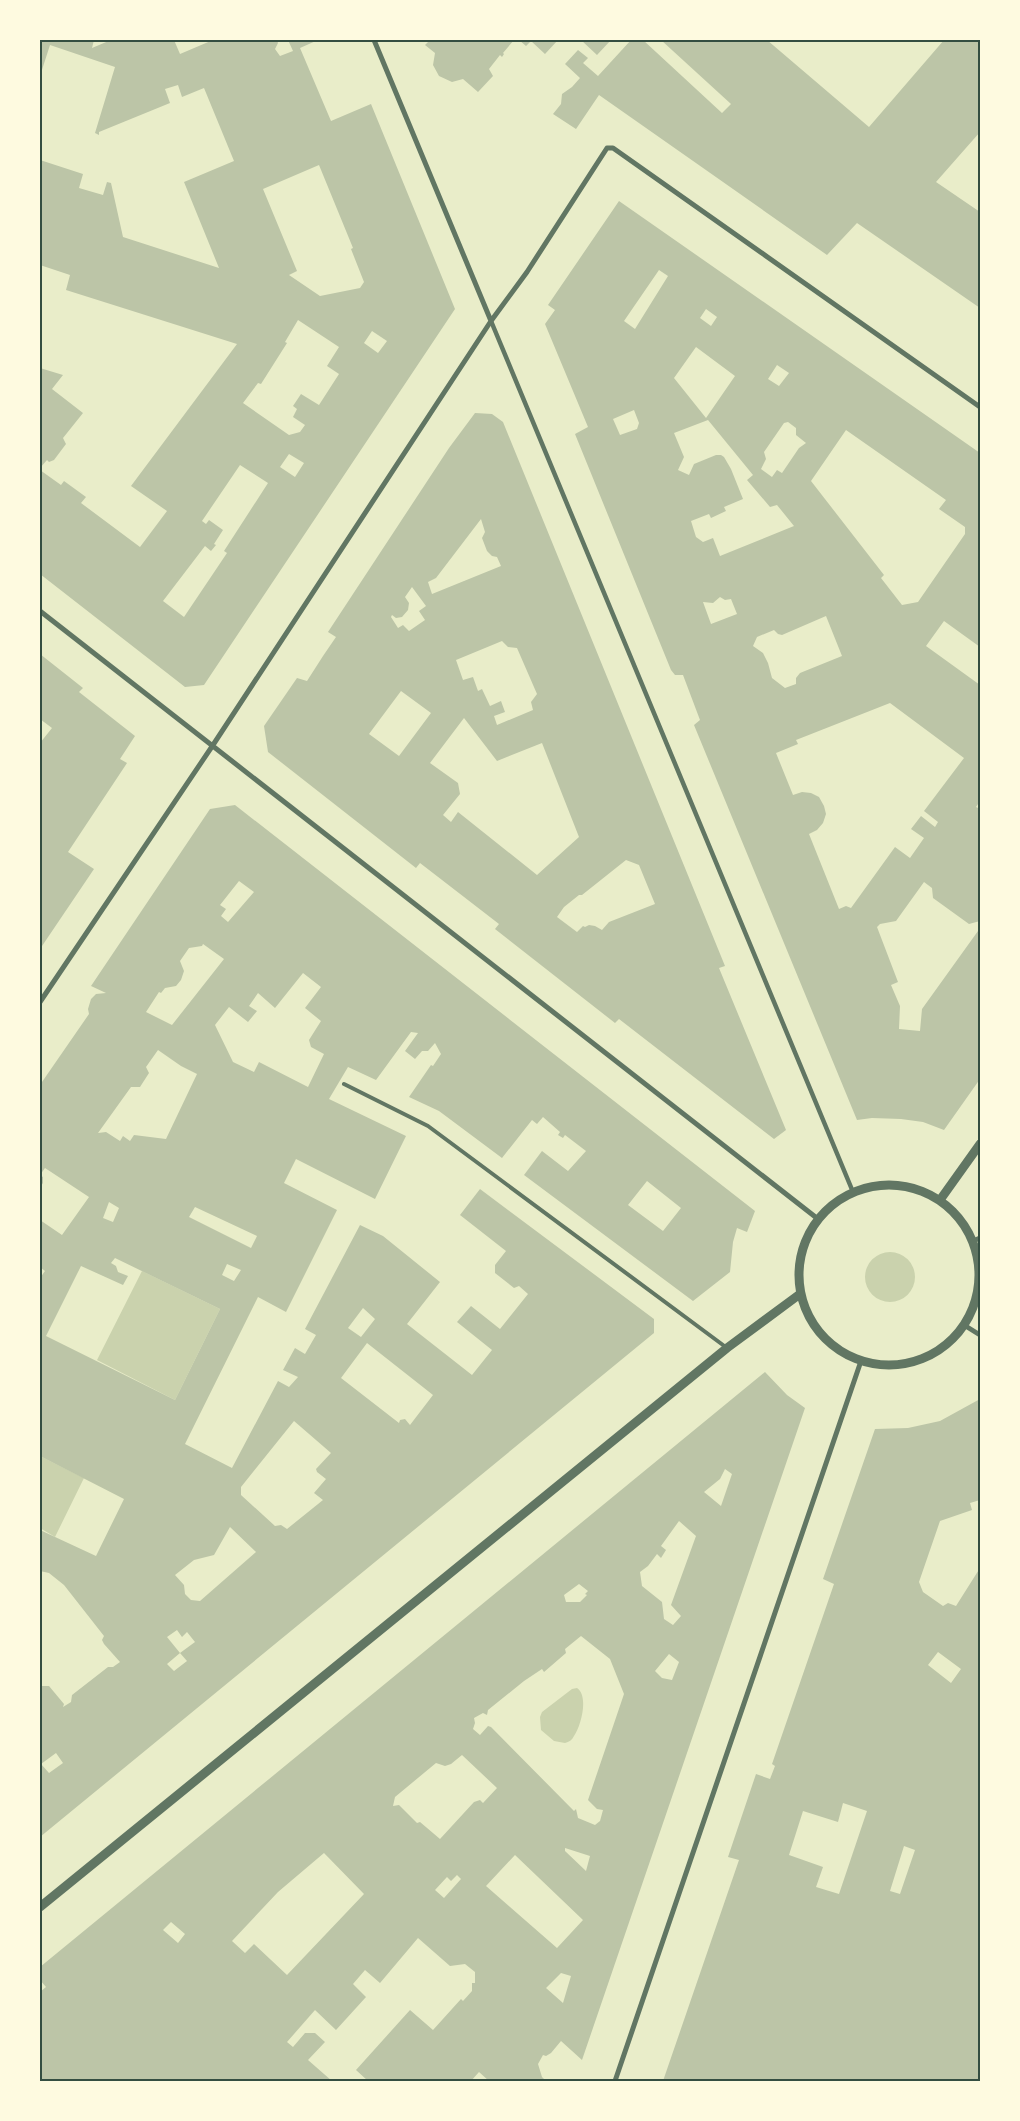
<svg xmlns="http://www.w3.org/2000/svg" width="1020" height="2121" font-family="'Crimson Pro',serif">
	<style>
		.green { fill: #cad2ad }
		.building { fill: #bcc5a7; fill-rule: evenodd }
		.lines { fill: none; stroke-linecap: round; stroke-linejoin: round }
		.service { stroke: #617663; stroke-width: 4 }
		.pedestrian { stroke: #617663; stroke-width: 4.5 }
		.minor { stroke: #617663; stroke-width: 5 }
		.tertiary { stroke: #617663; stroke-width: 9 }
		.neatline { fill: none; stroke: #344e41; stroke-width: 2 }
	</style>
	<rect width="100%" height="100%" fill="#e9edc9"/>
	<path class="green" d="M865 1277a25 25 0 1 1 50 0a25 25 0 1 1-50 0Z
		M 142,1271 L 220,1309 L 175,1400 L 97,1360 Z
		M 40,1456 L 84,1478 L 55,1537 L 40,1528 Z
		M 577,1688 C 589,1696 581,1726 574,1736 C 572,1740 569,1742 565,1743 L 554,1741 L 541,1730 L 540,1717 L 542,1712 L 572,1689 Z"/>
	<path class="building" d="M 40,40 L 94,40 L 92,48 L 111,40 L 174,40 L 180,54 L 213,40 L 277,40 L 278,43 L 275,49 L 280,56 L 293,51 L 288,40 L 318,40 L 300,48 L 331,121 L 371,104 L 455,309 L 204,685 L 185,687 L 40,574 L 40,470 L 61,485 L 64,481 L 86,497 L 81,503 L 140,547 L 167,511 L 131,486 L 237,344 L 66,290 L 70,275 L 40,265 L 40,160 L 83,174 L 79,188 L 103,195 L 107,182 L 111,183 L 123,237 L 219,268 L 184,182 L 234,161 L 204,88 L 182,97 L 178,85 L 165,89 L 170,103 L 99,132 L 99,135 L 95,133 L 115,67 L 50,45 L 40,76 ZM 319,165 L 353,248 L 351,249 L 364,282 L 360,288 L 320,296 L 289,275 L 297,271 L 263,189 ZM 298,320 L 339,347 L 327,366 L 339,374 L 319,405 L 301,394 L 293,406 L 297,409 L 293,417 L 305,425 L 300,432 L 289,435 L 243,403 L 258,383 L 261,384 L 287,343 L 285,342 ZM 372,331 L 387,341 L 378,353 L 364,343 ZM 289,454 L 304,463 L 295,477 L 280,467 ZM 240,465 L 268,483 L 224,551 L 227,553 L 184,617 L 163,601 L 205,546 L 211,551 L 216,545 L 214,544 L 223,530 L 209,520 L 206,524 L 202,521 Z
		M 430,40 L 514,40 L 503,53 L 504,54 L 502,57 L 500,55 L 489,69 L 493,76 L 478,92 L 463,79 L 452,82 L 439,76 L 433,65 L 435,53 L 425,45 Z
		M 519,40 L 558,40 L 545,54 L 531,41 L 526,46 Z
		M 581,40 L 611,40 L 597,55 Z
		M 631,40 L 643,40 L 722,113 L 731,104 L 661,40 L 767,40 L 869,127 L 944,40 L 980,40 L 980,132 L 936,182 L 980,212 L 980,308 L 857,223 L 827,255 L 599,95 L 576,129 L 553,114 L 561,104 L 562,94 L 572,87 L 580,78 L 565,64 L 578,50 L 588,58 L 583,63 L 598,76 Z
		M 619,201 L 980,453 L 980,647 L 944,621 L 926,646 L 980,685 L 980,801 L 976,807 L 980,809 L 980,921 L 969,924 L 933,898 L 932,888 L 924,882 L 896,921 L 880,924 L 877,927 L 898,982 L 891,985 L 900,1006 L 899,1029 L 920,1031 L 922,1009 L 978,931 L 980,930 L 980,1079 L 944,1130 L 923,1122 L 901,1119 L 872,1118 L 857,1120 L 694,725 L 700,720 L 683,675 L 675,675 L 671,670 L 575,434 L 588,427 L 545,324 L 555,310 L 548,305 ZM 659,270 L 668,276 L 635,329 L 624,321 ZM 706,309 L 717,317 L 711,326 L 700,318 ZM 696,347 L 735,376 L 706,418 L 674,378 ZM 777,365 L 789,373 L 779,386 L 768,379 ZM 634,410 L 639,423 L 637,429 L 620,435 L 613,419 ZM 708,420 L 753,475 L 747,480 L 770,507 L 777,505 L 794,526 L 720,556 L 713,538 L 703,542 L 696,537 L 691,521 L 709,514 L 711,518 L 726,511 L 724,507 L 743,499 L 731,469 L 724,457 L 721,455 L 716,455 L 694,464 L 689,475 L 678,470 L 684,457 L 674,433 ZM 788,422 L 796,428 L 796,435 L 806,443 L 799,448 L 782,473 L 777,470 L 772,477 L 761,469 L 766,459 L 764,452 L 784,423 ZM 846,430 L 946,500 L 939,509 L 965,527 L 965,534 L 918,602 L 902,605 L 881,578 L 884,575 L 811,481 ZM 720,597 L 725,600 L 731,599 L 737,614 L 711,624 L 703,602 L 713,603 ZM 826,616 L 842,656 L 800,673 L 796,678 L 796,684 L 785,688 L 772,678 L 768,663 L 763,653 L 753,646 L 757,637 L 774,630 L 778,634 L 782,635 ZM 890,703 L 964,758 L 924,811 L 938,822 L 935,827 L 921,816 L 911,829 L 924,838 L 910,858 L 895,847 L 851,908 L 846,906 L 839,909 L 809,834 L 817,830 L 823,823 L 826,814 L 824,806 L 819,797 L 811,793 L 802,792 L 793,795 L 776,753 L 798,744 L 796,740 Z
		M 40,368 L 63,375 L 52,389 L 83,413 L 63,438 L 66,444 L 54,460 L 49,462 L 47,460 L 40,468 Z
		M 475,413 L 492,414 L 503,422 L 725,966 L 719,968 L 786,1130 L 774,1139 L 619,1019 L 615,1023 L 495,929 L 499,924 L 420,863 L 416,868 L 268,752 L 264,726 L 297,678 L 307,681 L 323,656 L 336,637 L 328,632 L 449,448 ZM 481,519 L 485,532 L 482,538 L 487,551 L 492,556 L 497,557 L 501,566 L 432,594 L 428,582 L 436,578 ZM 412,587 L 426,606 L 419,611 L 425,620 L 409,631 L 403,625 L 398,628 L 391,617 L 392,615 L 396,618 L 402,617 L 408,610 L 409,603 L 405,597 ZM 502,641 L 508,647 L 517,648 L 537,694 L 531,702 L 533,710 L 497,725 L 494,716 L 505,712 L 501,701 L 490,706 L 482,689 L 478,691 L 473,677 L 463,680 L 456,660 ZM 401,691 L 431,713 L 399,756 L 369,734 ZM 464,718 L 497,761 L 542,743 L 579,837 L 537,875 L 458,812 L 451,822 L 443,815 L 460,794 L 458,783 L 430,763 ZM 626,860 L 639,865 L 655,904 L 609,922 L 602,930 L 595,926 L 589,925 L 585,927 L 583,926 L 577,932 L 557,917 L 564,907 L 579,895 L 582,895 Z
		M 40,654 L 83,688 L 79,692 L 135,736 L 120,759 L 127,763 L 68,852 L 94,869 L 40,949 L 40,743 L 52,728 L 40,719 Z
		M 235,805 L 755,1211 L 747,1232 L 737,1228 L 733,1242 L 730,1272 L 693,1301 L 524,1175 L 542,1151 L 568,1171 L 586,1151 L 565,1135 L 563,1138 L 558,1135 L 560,1132 L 543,1117 L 537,1124 L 532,1120 L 502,1158 L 439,1111 L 409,1097 L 431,1065 L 433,1066 L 441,1054 L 435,1043 L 428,1051 L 422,1051 L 415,1059 L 405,1051 L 418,1033 L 411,1032 L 376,1080 L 348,1067 L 329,1099 L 406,1136 L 375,1199 L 296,1159 L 284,1183 L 337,1210 L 286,1312 L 258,1297 L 185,1444 L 232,1468 L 278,1381 L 289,1387 L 298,1377 L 283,1370 L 295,1348 L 305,1354 L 316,1335 L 305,1329 L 360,1225 L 383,1236 L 440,1282 L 407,1324 L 472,1375 L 492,1350 L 457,1322 L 471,1306 L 500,1329 L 528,1294 L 519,1286 L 514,1288 L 495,1273 L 495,1265 L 506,1251 L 460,1215 L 480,1189 L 654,1319 L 654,1333 L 40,1837 L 40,1684 L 42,1686 L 49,1686 L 64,1704 L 63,1707 L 71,1702 L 72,1695 L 108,1667 L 113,1667 L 120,1662 L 104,1644 L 102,1640 L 104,1636 L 64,1585 L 49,1573 L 40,1571 L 40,1530 L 96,1556 L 124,1499 L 40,1456 L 40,1278 L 45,1271 L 40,1267 L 40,1220 L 62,1235 L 89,1197 L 45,1168 L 40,1175 L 43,1177 L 43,1183 L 40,1188 L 40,1081 L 42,1082 L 89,1014 L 88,1009 L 91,999 L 96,994 L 106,993 L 91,986 L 210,809 ZM 239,881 L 254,892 L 228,922 L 221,916 L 226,909 L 220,905 ZM 203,944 L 224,959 L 172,1025 L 146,1012 L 159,992 L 161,993 L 165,988 L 176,986 L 181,980 L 184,971 L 180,961 L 189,948 L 202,946 ZM 303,973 L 321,987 L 305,1008 L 321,1021 L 309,1040 L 311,1047 L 324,1054 L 308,1087 L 259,1062 L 254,1072 L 233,1062 L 215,1025 L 229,1007 L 248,1022 L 257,1011 L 249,1006 L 258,993 L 275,1008 ZM 158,1050 L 181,1066 L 197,1074 L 166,1139 L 134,1135 L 130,1141 L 123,1136 L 120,1141 L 106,1132 L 98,1133 L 131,1087 L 140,1087 L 149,1073 L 146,1067 ZM 647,1181 L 681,1208 L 663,1231 L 628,1205 ZM 109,1202 L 119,1208 L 113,1222 L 103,1218 ZM 195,1207 L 257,1236 L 251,1248 L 189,1217 ZM 115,1258 L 220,1309 L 175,1400 L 46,1336 L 81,1266 L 123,1285 L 128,1276 L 118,1272 L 116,1266 L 111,1263 ZM 227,1264 L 241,1270 L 234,1281 L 222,1275 ZM 363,1308 L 375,1319 L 361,1337 L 348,1328 ZM 367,1343 L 433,1395 L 410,1425 L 405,1419 L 400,1420 L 399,1423 L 341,1378 ZM 294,1421 L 331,1453 L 316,1469 L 317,1472 L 326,1479 L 314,1493 L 323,1500 L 287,1529 L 281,1525 L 275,1526 L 241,1495 L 241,1487 ZM 230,1527 L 256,1552 L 200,1601 L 191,1600 L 185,1594 L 184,1585 L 175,1575 L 194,1560 L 214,1555 ZM 177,1630 L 182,1637 L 187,1632 L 195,1642 L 180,1653 L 187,1661 L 174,1671 L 167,1664 L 180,1653 L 167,1637 ZM 56,1753 L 63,1763 L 49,1773 L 41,1764 Z
		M 765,1372 L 787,1395 L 805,1408 L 582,2060 L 561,2041 L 551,2053 L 546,2056 L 543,2055 L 538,2064 L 542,2077 L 546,2081 L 489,2081 L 479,2072 L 471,2081 L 368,2081 L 356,2070 L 410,2010 L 433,2030 L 461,1999 L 463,2001 L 472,1991 L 472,1983 L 475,1983 L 475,1972 L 465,1964 L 450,1966 L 418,1938 L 380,1983 L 365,1970 L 353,1984 L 366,1997 L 336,2030 L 315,2010 L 287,2042 L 293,2047 L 305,2033 L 315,2033 L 325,2042 L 308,2060 L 332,2081 L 40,2081 L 40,1992 L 46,1987 L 40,1980 L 40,1967 ZM 725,1469 L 732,1474 L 721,1506 L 704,1492 L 720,1479 ZM 679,1521 L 696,1536 L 671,1605 L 681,1616 L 673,1625 L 664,1619 L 662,1602 L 642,1586 L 640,1572 L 648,1566 L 657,1554 L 661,1558 L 666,1550 L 661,1546 ZM 579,1584 L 588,1591 L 585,1594 L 587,1595 L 580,1602 L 566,1602 L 564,1595 ZM 581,1636 L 610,1659 L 624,1694 L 588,1800 L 597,1809 L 603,1810 L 600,1821 L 595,1825 L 578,1818 L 576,1809 L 574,1811 L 491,1727 L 488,1726 L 480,1735 L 473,1729 L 475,1723 L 474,1718 L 483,1713 L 487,1715 L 488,1710 L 524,1681 L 542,1669 L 544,1672 L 566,1653 L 565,1649 ZM 669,1654 L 679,1662 L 672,1680 L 662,1678 L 655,1671 ZM 462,1755 L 497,1788 L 483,1803 L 480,1800 L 474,1802 L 440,1839 L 420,1822 L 417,1823 L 399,1805 L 393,1806 L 395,1797 L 436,1763 L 445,1766 L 451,1764 ZM 565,1848 L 590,1856 L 586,1871 L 565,1851 ZM 324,1853 L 364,1894 L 287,1975 L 254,1944 L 245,1953 L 232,1941 L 278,1892 ZM 515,1855 L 583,1920 L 557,1948 L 486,1886 ZM 457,1875 L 461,1879 L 444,1898 L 435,1890 L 447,1877 L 451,1881 ZM 171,1922 L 185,1934 L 178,1943 L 163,1930 ZM 561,1973 L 571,1976 L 563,2003 L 546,1988 Z
		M 980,1399 L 980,1500 L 970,1503 L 972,1510 L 940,1521 L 919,1582 L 923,1592 L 943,1606 L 948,1603 L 956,1606 L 980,1568 L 980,2081 L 663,2081 L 739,1860 L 728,1857 L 756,1774 L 770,1779 L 775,1766 L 772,1764 L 834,1584 L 823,1579 L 875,1429 L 908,1428 L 940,1421 ZM 938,1652 L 961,1669 L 951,1683 L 928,1665 ZM 843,1803 L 867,1811 L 839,1894 L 816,1887 L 823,1867 L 789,1855 L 803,1811 L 838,1822 ZM 904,1846 L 915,1850 L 900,1894 L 890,1891 Z"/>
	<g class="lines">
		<path class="service" d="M 344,1084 L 428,1126 L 727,1348"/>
		<path class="pedestrian" d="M 491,321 L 853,1192"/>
		<path class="minor" d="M 374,40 L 491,321
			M 40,611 L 818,1219
			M 40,1002 L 213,745 L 491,321 L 527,272 L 607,148 L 613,148 L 980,407
			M 973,1241 L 980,1238
			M 964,1325 L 980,1335
			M 615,2081 L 861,1361"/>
		<path class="tertiary" d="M799 1275a90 90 0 1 1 180 0a90 90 0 1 1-180 0Z
			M 940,1200 L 980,1144
			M 40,1907 L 727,1348 L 800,1294"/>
	</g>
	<rect width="1020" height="2121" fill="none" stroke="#fefae0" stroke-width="82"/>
	<rect x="41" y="41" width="938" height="2039" class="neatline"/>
</svg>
